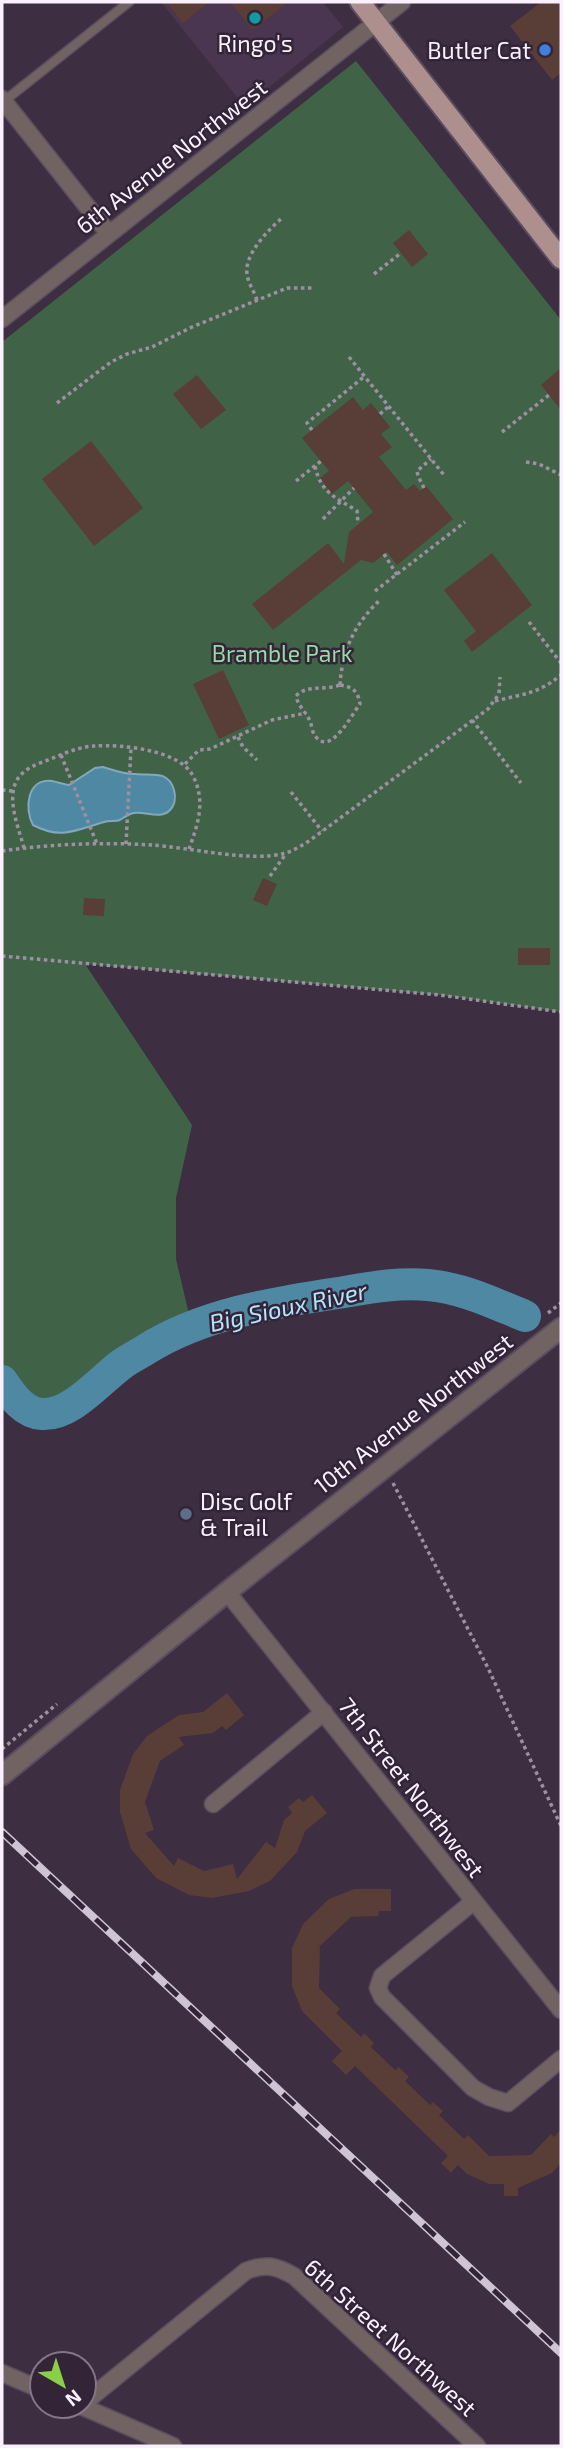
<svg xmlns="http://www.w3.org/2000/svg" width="563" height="2448" font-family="'Exo 2',sans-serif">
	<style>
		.built { fill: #4a3650 }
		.green { fill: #406348 }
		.water { fill: #4f88a2; stroke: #83a8be; stroke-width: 2 }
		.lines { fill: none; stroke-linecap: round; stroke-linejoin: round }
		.river { stroke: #4f88a2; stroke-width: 32 }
		.building { fill: #593d37 }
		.service-casing { stroke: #5b4d60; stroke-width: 11 }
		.minor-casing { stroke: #5b4d60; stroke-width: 19 }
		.tertiary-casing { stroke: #5b4d60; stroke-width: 23 }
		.primary-casing { stroke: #5b4d60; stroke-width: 23 }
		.path { stroke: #9d90a1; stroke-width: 3.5; stroke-dasharray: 3.5 3.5; stroke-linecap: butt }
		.service { stroke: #716362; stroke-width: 8 }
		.minor { stroke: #716362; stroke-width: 16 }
		.tertiary { stroke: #716362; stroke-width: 19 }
		.primary { stroke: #ad908e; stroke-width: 19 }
		.rail-casing { stroke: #cfc4d3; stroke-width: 8 }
		.rail { stroke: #332438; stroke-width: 5; stroke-dasharray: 16; stroke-linecap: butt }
		.culture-dot { fill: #0f9aa8; stroke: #332438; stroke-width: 2.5 }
		.shop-dot { fill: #3f7fe0; stroke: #332438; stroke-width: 2.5 }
		.service-dot { fill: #5c6f8a; stroke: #332438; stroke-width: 2.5 }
		.labels { text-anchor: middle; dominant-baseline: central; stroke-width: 5; stroke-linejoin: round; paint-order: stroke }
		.poi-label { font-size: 23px; fill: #fbf1fe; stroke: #332438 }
		.street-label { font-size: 23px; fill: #fbf1fe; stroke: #332438 }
		.park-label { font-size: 23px; fill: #96dba6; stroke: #332438 }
		.water-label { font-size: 24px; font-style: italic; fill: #b3e5fd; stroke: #332438 }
	</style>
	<rect width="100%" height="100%" fill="#3d2e42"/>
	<path class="built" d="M 161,2 L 323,2 L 343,27 L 245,107 Z"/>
	<path class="green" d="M 356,61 L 561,320 L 561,1012 L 440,995 L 85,964 L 192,1125 L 176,1198 L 176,1259 L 192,1327 C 168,1337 146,1348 125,1363 C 100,1379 76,1414 43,1414 C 24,1414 12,1394 2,1381 L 2,342 Z"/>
	<path class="water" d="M 103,767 C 113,770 123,774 134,774 C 150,776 168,769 174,790 C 176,797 175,805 170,810 C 161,820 145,811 134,813 C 128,814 125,817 120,820 C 115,822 109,820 104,822 C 76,830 61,840 33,825 C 24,809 27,778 52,781 C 57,782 63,784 69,785 L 95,768 Z"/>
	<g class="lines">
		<path class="river" d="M 2,1381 C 11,1394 23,1413 42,1414 C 71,1416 100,1380 122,1364 C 129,1359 137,1355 145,1350 C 202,1314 272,1303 338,1293 C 368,1288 398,1282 428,1285 C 463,1288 493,1303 525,1316"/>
	</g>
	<path class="building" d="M 166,2 L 209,2 L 183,23 Z
		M 230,2 L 288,2 L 253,30 Z
		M 541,2 L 561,2 L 561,73 L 552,80 L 510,26 Z
		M 409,230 L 428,254 L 412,267 L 393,243 Z
		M 561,368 L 561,410 L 541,385 Z
		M 197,375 L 226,410 L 201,429 L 173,394 Z
		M 353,397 L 363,410 L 371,403 L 390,427 L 381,434 L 392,447 L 379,457 L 406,490 L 414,484 L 420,491 L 426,486 L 453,519 L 397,565 L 387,552 L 373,563 L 361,560 L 273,630 L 252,604 L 328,543 L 344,564 L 349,532 L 373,512 L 348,481 L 332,494 L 320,478 L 329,471 L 302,438 Z
		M 91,441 L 143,508 L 94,546 L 42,479 Z
		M 492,553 L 532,605 L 472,652 L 464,641 L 476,631 L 444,590 Z
		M 223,670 L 249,725 L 219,739 L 193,684 Z
		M 263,878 L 277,884 L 267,906 L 253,900 Z
		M 84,898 L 105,899 L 104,916 L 83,915 Z
		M 518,948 L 550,948 L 550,965 L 518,965 Z
		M 227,1693 L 244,1715 L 226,1730 L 222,1726 L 213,1733 L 179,1737 L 184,1745 L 160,1761 L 145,1802 L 154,1830 L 145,1833 L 174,1866 L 178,1858 L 204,1871 L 233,1864 L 237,1879 L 266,1842 L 275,1848 L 284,1820 L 292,1813 L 288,1807 L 299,1798 L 303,1802 L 312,1795 L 327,1813 L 305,1831 L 297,1852 L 270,1881 L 249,1891 L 212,1898 L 189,1895 L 156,1878 L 131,1849 L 120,1812 L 120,1790 L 133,1754 L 147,1736 L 179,1715 L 203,1712 Z
		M 354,1889 L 391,1889 L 391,1911 L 379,1911 L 378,1916 L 351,1917 L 320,1946 L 319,1988 L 340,2009 L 336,2013 L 361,2037 L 364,2033 L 374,2043 L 371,2047 L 395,2070 L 399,2067 L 409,2077 L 405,2081 L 430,2105 L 433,2102 L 443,2111 L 439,2115 L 464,2139 L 468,2135 L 489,2156 L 531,2155 L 551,2134 L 554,2137 L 561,2129 L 561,2163 L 552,2173 L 518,2188 L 518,2196 L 504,2196 L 504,2184 L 489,2184 L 467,2174 L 458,2165 L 451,2173 L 441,2163 L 448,2156 L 355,2066 L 346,2075 L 332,2061 L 342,2051 L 302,2011 L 292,1986 L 292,1948 L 303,1924 L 329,1899 Z"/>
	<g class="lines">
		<defs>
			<path id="service" d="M 3,102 L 129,2"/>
			<path id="minor" d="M 2,99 L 109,234
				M 2,319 L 402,2
				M 227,1592 L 561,2010
				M 213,1804 L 324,1712
				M 473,1902 L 382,1976 L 378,1988 L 382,1997 L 473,2088 L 489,2097 L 508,2103 L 561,2059
				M 2,2373 L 42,2390
				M 84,2403 L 246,2271 C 266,2263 276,2266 294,2276 L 477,2446
				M 81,2406 L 173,2446"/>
			<path id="tertiary" d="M 2,1775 L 227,1592 L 561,1328"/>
			<path id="primary" d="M 360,2 L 561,259"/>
		</defs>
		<use href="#service" class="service-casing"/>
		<use href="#minor" class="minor-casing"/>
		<use href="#tertiary" class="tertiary-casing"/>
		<use href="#primary" class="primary-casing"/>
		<path class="path" d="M 374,274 L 401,253
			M 257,300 C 254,291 248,283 247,274 C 244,255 268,230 281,219
			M 349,357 L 444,475
			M 57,403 L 111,362 L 127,354 L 152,347 L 192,327 L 287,288 L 312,288
			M 380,414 L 389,406
			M 312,430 L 307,423 L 365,376
			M 502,432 L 549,395
			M 526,462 L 539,464 L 561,475
			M 315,466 C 321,494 336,497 357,511 L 358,524
			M 296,481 L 321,461
			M 424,488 L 418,476 L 417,471 L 431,459
			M 323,519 L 354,488
			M 384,554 L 397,575
			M 375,591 L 465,522
			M 529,622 L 561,663
			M 340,685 C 353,687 358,691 360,704 C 352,714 331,756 316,737 C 312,733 312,726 310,721 C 306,712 298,706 296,696 C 307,684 325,691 340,685 Z
			M 340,685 C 342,650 355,623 381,599
			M 495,701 C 523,694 538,694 561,675
			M 472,720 L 521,783
			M 238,737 L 243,747 L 257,760
			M 61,755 L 97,844
			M 185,764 L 199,750 L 210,749 L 272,720 L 306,713
			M 2,790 L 13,791
			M 291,792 L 322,831
			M 126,844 L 131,748
			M 24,848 C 19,829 6,799 17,780 C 23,769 37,764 48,760 C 63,754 78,747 94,746 C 121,744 180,750 193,776 C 206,801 198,824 189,849
			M 2,851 C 51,844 101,842 151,845 C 187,847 252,863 285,853 C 293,851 301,846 309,841 L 488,709 L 499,694 L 500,677
			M 270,876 L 285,855
			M 2,956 L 440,995 L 561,1012
			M 548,1313 L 561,1303
			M 393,1483 L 488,1668 L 561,1826
			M 2,1749 L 57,1704"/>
		<use href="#service" class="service"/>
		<use href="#minor" class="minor"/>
		<use href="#tertiary" class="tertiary"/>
		<use href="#primary" class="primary"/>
		<defs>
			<path id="rail" d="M 2,1832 L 561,2353"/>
		</defs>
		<use href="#rail" class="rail-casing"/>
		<use href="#rail" class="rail"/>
	</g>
	<circle class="culture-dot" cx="255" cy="18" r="7"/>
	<circle class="shop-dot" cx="545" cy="50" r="7"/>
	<circle class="service-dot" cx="186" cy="1514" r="7"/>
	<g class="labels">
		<g class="poi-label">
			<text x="255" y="43">Ringo's</text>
			<text x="531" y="50" text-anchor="end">Butler Cat</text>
			<text x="200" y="1501" text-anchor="start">Disc Golf<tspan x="200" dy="26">&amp; Trail</tspan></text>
		</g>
		<g class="street-label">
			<text transform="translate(171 156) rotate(-38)">6th Avenue Northwest</text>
			<text transform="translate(413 1413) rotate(-38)">10th Avenue Northwest</text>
			<text transform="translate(412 1787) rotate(52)">7th Street Northwest</text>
			<text transform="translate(391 2337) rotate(42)">6th Street Northwest</text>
		</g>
		<g class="park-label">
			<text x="282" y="653">Bramble Park</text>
		</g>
		<g class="water-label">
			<text transform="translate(288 1306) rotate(-12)">Big Sioux River</text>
		</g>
	</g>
	<rect width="563" height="2448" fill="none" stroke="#fbf1fe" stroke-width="7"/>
	<g transform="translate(63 2385) rotate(141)"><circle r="33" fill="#332438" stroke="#837687" stroke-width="2"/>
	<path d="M0-5L12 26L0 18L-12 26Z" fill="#89cf48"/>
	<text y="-10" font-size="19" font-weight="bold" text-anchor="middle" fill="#fbf1fe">N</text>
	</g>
</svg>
